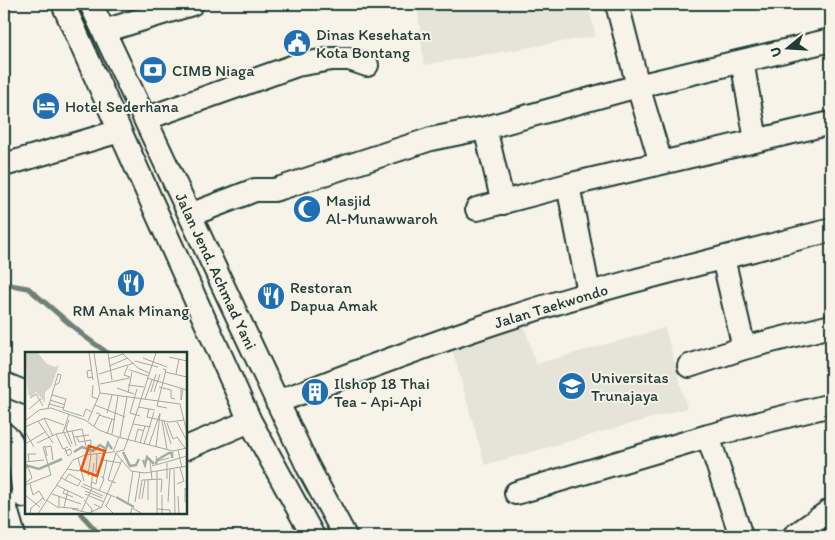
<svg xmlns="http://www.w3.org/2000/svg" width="835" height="540" font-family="Itim,sans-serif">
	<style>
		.built { fill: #e5e4d9 }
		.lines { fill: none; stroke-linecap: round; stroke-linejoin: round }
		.stream { stroke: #6f8077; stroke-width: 5 }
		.minor-casing { stroke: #1f3d34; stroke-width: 26 }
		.minor { stroke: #f7f3e8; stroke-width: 22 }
		.labels { text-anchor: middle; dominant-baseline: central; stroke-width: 4; stroke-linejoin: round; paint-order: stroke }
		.poi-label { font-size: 16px; fill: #1f3d34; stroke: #f7f3e8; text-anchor: start }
		.street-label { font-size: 16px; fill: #1f3d34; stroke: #f7f3e8 }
		.inset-river { fill: none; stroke: #a4ada3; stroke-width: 2.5 }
		.inset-road { fill: none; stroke: #a1aaa0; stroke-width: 1 }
		.view { fill: #e8590c; fill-opacity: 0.15; stroke: #e8590c; stroke-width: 2.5 }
		.inset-edge { fill: none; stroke: #1f3d34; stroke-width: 2.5 }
	</style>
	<rect width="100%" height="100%" fill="#f7f3e8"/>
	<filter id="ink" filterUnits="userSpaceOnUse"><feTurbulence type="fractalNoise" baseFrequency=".02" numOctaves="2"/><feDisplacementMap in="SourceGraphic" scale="10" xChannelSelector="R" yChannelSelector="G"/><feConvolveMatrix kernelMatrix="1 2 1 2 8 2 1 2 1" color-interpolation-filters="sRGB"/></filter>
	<g filter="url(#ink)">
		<path class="built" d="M 417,4 L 588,4 L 596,36 L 424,65 Z
			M 523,321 L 536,364 L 665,328 L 687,408 L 485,465 L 450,342 Z"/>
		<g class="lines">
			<path class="stream" d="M 4,284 L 28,288 L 84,336 L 109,354
				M 81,514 L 101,536"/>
			<defs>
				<path id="minor" d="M 63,4 L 250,421 L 313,536
					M 91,4 L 308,467 L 345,536
					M 617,4 L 638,86 L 661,163
					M 104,31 L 192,4
					M 145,119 L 297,65 L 332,59 L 349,59 L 367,65
					M 485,128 L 503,203
					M 756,140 L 742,61 L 831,40
					M 4,165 L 120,131
					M 568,185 L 589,293
					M 477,209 L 568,185 L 831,123
					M 190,215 L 255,190 L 274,190 L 281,188 L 431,139 L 485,128 L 638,86 L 742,61
					M 723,258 L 744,348
					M 689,366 L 744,348 L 831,326
					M 4,384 L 26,393
					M 277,402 C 354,373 431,343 509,318 C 615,283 724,258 831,230
					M 4,434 C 21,446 21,477 24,496
					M 708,436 L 741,536
					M 186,448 L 250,421
					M 516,493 L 708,436 L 831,405
					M 4,502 L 14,536
					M 794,536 L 831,510"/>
			</defs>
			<use href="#minor" class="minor-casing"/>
			<use href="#minor" class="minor"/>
		</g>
	</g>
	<defs>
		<symbol id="civic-disc" viewBox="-11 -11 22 22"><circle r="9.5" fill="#1f6fb2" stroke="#f7f3e8"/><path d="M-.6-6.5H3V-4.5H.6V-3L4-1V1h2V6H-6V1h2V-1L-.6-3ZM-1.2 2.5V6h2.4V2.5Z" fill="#fff"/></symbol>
		<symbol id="bank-disc" viewBox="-11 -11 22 22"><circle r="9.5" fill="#1f6fb2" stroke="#f7f3e8"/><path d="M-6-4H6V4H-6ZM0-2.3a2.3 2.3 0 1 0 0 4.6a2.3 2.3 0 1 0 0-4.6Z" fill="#fff"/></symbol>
		<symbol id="hotel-disc" viewBox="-11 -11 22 22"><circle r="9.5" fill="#1f6fb2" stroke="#f7f3e8"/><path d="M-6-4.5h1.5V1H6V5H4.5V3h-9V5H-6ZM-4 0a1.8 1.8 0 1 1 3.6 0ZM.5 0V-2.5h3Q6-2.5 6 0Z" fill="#fff"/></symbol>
		<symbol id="mosque-disc" viewBox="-11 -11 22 22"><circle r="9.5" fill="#1f6fb2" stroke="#f7f3e8"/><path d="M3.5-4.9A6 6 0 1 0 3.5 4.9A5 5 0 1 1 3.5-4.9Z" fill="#fff"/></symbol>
		<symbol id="restaurant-disc" viewBox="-11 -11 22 22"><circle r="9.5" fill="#1f6fb2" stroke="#f7f3e8"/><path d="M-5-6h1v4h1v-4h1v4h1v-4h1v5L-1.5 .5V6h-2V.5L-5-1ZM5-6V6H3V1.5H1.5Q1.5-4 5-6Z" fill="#fff"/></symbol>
		<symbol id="university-disc" viewBox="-11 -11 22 22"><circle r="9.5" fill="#1f6fb2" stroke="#f7f3e8"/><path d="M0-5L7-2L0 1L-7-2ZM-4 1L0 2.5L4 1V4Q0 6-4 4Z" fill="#fff"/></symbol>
		<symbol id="building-disc" viewBox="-11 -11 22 22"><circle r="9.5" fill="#1f6fb2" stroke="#f7f3e8"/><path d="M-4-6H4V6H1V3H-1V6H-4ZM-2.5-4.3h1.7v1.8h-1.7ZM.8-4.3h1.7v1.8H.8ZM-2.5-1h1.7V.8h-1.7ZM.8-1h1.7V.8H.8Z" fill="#fff"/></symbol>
	</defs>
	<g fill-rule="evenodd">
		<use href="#civic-disc" x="281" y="27" width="32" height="32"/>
		<use href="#bank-disc" x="137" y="54" width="32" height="32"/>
		<use href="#hotel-disc" x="30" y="90" width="32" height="32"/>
		<use href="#mosque-disc" x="291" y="193" width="32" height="32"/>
		<use href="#restaurant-disc" x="115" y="267" width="32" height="32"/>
		<use href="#restaurant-disc" x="255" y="280" width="32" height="32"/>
		<use href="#university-disc" x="556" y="370" width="32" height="32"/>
		<use href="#building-disc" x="299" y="376" width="32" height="32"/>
	</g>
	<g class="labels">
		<g class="poi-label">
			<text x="316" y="34">Dinas Kesehatan<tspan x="316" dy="18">Kota Bontang</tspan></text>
			<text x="172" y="70">CIMB Niaga</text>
			<text x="65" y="106">Hotel Sederhana</text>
			<text x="326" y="200">Masjid<tspan x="326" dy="18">Al-Munawwaroh</tspan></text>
			<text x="290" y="287">Restoran<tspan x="290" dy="18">Dapua Amak</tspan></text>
			<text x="131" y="310" text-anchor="middle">RM Anak Minang</text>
			<text x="591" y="377">Universitas<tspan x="591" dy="18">Trunajaya</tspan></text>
			<text x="334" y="383">Ilshop 18 Thai<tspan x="334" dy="18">Tea - Api-Api</tspan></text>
		</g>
		<g class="street-label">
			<text transform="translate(216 271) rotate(65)">Jalan Jend. Achmad Yani</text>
			<text transform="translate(551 306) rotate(-17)">Jalan Taekwondo</text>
		</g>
	</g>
	<g transform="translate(25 352)">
		<rect width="162" height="162" fill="#f7f3e8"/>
		<path d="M 0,1 L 13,1 L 22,12 L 30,15 L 34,13 L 26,35 L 20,40 L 20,51 L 11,40 L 6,45 L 3,42 Z" fill="#d3d5ca"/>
		<path class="inset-river" d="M 49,100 L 57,95 L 68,99 L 75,93 L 81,97 L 83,91 L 87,97M 98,100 L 105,114 L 111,113 L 114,107M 118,108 L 120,113 L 122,105 L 129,112M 131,112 L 132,108 L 144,101 L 147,101 L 147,106M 0,113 L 14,117 L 37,107M 91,145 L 109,155"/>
		<path class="inset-road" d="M 64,1 L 68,28M 83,1 L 87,28M 97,1 L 113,16 L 124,21M 144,5 L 162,9M 118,6 L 142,15M 83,7 L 98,2M 110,9 L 133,15M 84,14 L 103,6M 103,14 L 99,23 L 105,25M 138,17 L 141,18 L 132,54 L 142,56M 67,18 L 62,19 L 63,26 L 68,25M 105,18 L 123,24M 140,20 L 162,25M 74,22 L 109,11M 151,22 L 154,7M 122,26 L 162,38 L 162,41M 75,32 L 105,26M 30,33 L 34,31 L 36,23 L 33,22M 68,33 L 67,45 L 73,47M 103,33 L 119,35M 134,35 L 146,38 L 146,46 L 150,47M 92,36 L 109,42M 156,36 L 156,48 L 158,37M 112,37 L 105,61 L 115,64M 126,40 L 131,22M 129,40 L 135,22M 75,41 L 155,52 L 162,81M 103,41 L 107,20M 27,43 L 41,47 L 38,58 L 57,64M 5,46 L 11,42 L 18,54M 120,47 L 127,28M 25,48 L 40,53M 24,52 L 39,56M 70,53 L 100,65M 113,55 L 130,58M 23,56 L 33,22M 4,57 L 16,47M 124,57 L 122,65 L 144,70 L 159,68M 82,61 L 87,43M 74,63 L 90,68M 58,65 L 61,57 L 67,60M 19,66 L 28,84M 44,68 L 41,76 L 47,92M 0,69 L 14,58 L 26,56 L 60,68 L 74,78 L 93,85 L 148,99 L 162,96M 13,69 L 28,91M 63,69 L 75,41 L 69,1M 137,69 L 142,97M 139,69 L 146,92M 152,70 L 162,89M 142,71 L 148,87 L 152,85 L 160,96M 108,72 L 126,75M 69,74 L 75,62 L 71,61M 0,75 L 20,66 L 39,73M 47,79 L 51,94M 1,81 L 9,95M 38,81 L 44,62M 39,81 L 46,95M 31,82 L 38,97 L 43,95M 82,82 L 87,67M 87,82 L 93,44M 49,85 L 64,83M 52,85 L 54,90 L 66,88 L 65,102M 95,85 L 102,45M 103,87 L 131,1M 110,89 L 113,77 L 119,79M 12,91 L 31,82 L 57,77 L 61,94 L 65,94M 115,91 L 120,74M 0,92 L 20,80M 119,92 L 129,60M 124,93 L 135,61M 21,95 L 26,94 L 28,108M 131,95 L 135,62M 40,97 L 43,104 L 47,101 L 45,97 L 41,99M 153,98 L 157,116M 89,99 L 106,119 L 120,121 L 162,114M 91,100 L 99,98 L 103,87M 78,102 L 78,108 L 96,111M 22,104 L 20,94 L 18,95 L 26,123M 131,104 L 132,109 L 144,106M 53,106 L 59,129M 4,109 L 3,102 L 11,102M 0,110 L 19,108M 125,110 L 127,127M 142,111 L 142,127M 127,114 L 162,104M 0,116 L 3,115 L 7,126 L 0,131M 42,117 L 54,119 L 56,116M 149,117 L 150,162M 71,120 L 72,102M 63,124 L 66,103M 35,125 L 40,128 L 53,134 L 56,129 L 44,122 L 40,128M 78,127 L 82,108M 67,130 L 71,132 L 74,117M 91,131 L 83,128 L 91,101M 5,132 L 8,143 L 14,139 L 20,149M 58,132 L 90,145M 152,132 L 159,129 L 155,116M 0,133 L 26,123M 31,133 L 58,146M 56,134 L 78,144M 66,135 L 69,111M 40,137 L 38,141 L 48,145M 60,139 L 77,146M 74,139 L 79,127 L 76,124M 27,142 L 56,152M 60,142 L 79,150M 0,143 L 15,155M 137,143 L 137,162M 86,144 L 81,154 L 89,162M 153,144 L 154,162M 114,147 L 117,128 L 137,127 L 136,140M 117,147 L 120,128M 21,148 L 34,156 L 34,144M 59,148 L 67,157 L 66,161M 123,148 L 123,128M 110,150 L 115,120M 143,150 L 145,117M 160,150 L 160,136 L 162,139M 103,151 L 108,119M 69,152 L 76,156 L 97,108M 35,155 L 54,157M 39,155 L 43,139M 47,157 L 64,161 L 75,156M 132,157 L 145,158 L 145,162M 56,160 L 67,136M 5,162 L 6,156 L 18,146M 13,162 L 48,108 L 60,103 L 88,100 L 94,85M 105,162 L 107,156 L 118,162M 132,162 L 132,119"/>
		<path class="view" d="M 64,94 L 80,99 L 72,124 L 56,118 Z"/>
		<rect width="162" height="162" class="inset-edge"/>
	</g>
	<rect width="835" height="540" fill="none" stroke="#f7f3e8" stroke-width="20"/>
	<rect x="10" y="10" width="815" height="520" fill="none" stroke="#1f3d34" stroke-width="2" filter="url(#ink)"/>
	<g transform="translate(788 48) rotate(252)" stroke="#f7f3e8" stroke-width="4" paint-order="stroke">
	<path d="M0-4L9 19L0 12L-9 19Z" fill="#1f3d34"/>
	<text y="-8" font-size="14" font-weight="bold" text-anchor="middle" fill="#1f3d34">U</text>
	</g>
</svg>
